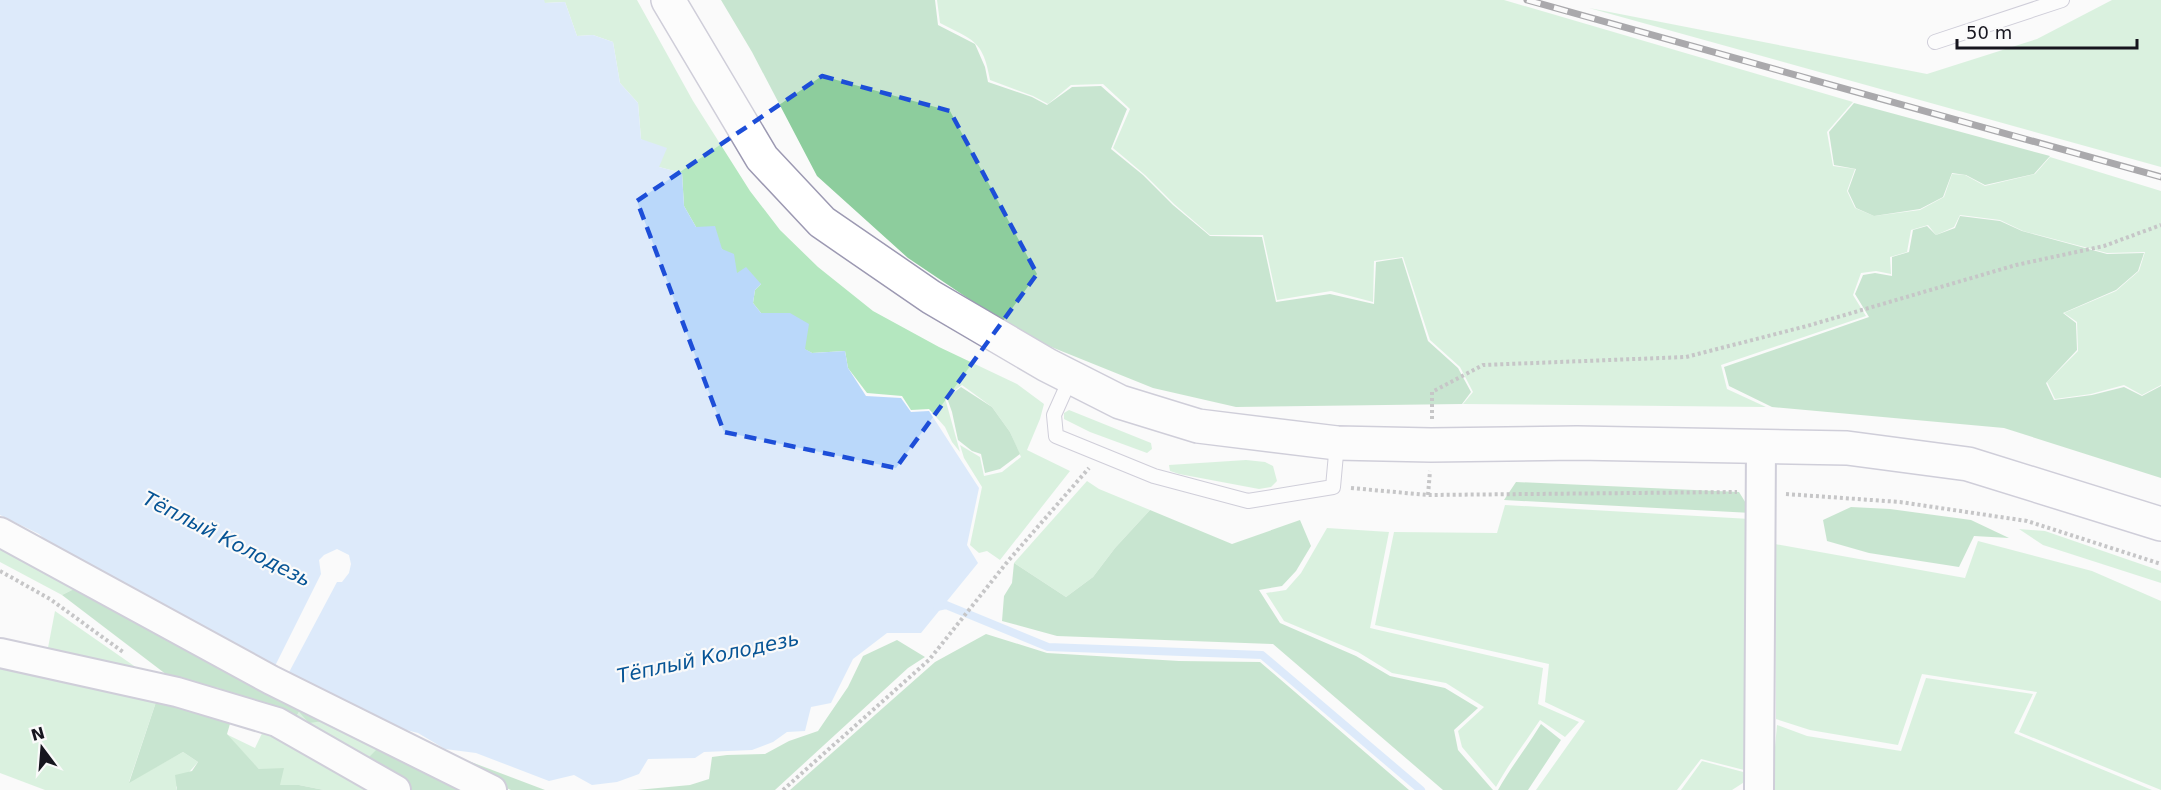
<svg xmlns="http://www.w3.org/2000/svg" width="2161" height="790" font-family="'DejaVu Sans',sans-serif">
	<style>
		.green { fill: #b4e7bf }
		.forest { fill: #8dcd9d }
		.water { fill: #bad8fa }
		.pier { fill: #fafafa }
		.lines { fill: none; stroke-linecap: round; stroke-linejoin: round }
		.stream { stroke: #bad8fa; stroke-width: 8 }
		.lane-casing { stroke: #9c99b2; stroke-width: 16 }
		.street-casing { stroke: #9c99b2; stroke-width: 32 }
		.secondary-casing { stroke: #9c99b2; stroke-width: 36 }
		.path { stroke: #87878b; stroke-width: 4; stroke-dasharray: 3 3; stroke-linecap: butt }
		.lane { stroke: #fff; stroke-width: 14 }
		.street { stroke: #fff; stroke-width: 28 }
		.secondary { stroke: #fff; stroke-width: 33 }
		.rail-casing { stroke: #49484f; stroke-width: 7 }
		.rail { stroke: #fafafa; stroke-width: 4.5; stroke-dasharray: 14; stroke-linecap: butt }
		.marked { fill: none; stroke: #1d4ed8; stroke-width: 4.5; stroke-dasharray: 12 8; stroke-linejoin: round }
		.labels { text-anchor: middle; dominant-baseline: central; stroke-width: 4.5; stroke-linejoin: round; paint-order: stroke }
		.water-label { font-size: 20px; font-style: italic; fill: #065495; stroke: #fafafa }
	</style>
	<rect width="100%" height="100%" fill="#fafafa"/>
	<path class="green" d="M 544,0 L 637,0 L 693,101 L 750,191 L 780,230 L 818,267 L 873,311 L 939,347 L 1017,384 L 1044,404 L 1040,419 L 1027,450 L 1070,471 L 1000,560 L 987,551 L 979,553 L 970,545 L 982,487 L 964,458 L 960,445 L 980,457 L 984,476 L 1002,472 L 1021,457 L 1010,432 L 992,407 L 962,385 L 945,398 L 960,452 L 952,442 L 945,427 L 929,409 L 911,410 L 902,396 L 867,393 L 848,368 L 845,351 L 812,353 L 804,349 L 775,313 L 761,313 L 753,303 L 755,290 L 761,284 L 737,274 L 722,249 L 696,227 L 684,206 L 682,173 L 659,167 L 641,139 L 638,103 L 620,83 L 613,42 L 593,35 L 577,36 L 565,2 L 544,3 Z
		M 937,0 L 1504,0 L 1853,102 L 1827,132 L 1833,166 L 1855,169 L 1847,191 L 1855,208 L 1874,216 L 1920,210 L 1944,197 L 1952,174 L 1965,175 L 1985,186 L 2035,174 L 2050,157 L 2161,191 L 2161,385 L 2142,395 L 2124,385 L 2091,394 L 2055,399 L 2047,382 L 2078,351 L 2077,322 L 2064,313 L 2116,291 L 2139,271 L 2145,252 L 2107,253 L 2023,231 L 2000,220 L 1960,215 L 1954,227 L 1936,235 L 1928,225 L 1911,230 L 1907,252 L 1890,257 L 1891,274 L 1876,271 L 1861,273 L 1853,295 L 1866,316 L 1721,365 L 1727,389 L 1766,407 L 1463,404 L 1473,392 L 1460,367 L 1430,340 L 1403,257 L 1374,261 L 1373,302 L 1331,291 L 1277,300 L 1263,235 L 1210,235 L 1174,204 L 1145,175 L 1113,148 L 1130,109 L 1103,84 L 1071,85 L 1048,104 L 1033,96 L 990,80 C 983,40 973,40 940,23 Z
		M 2112,0 L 2161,0 L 2161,167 L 1589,8 L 1927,74 L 2037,39 Z
		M 1069,410 L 1151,443 L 1152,449 L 1147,453 L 1090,432 L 1064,419 L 1064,413 Z
		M 1246,460 L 1265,462 L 1273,466 L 1277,481 L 1271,487 L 1259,489 L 1179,474 L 1170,471 L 1169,465 Z
		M 1087,481 L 1099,489 L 1150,510 L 1115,548 L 1093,577 L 1066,597 L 1014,563 Z
		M 1505,505 L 1750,519 L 1748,771 L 1701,759 L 1677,790 L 1536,790 L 1585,721 L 1545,702 L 1549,664 L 1375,625 L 1394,532 L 1497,533 Z
		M 1327,528 L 1389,532 L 1370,628 L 1543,668 L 1538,704 L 1579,722 L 1565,737 L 1540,720 C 1525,743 1509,763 1496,787 L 1462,747 L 1458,731 L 1484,707 L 1446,683 L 1392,673 L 1358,652 L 1284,621 L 1266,593 L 1286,590 L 1301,573 Z
		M 2019,529 L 2045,531 L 2161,571 L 2161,583 L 2043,545 Z
		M 0,541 L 82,585 L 62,595 L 0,562 Z
		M 1978,541 L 2092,571 L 2161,601 L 2161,790 L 2019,732 L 2037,692 L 1922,674 L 1898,745 L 1810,730 L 1776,719 L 1775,544 L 1965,578 Z
		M 55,611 L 150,677 L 47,653 Z
		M 0,663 L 157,699 L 129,782 L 183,752 L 198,762 L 176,787 L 177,790 L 45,790 L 0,773 Z
		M 1926,678 L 2033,694 L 2014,733 L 2152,790 L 1771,790 L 1777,725 L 1807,736 L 1901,751 Z
		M 299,712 L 381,746 L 362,764 L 291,725 Z
		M 266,725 L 383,790 L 324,790 L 299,785 L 279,785 L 259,769 L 226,734 L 255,748 Z
		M 1702,761 L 1747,773 L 1746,781 L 1732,790 L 1681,790 Z"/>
	<path class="forest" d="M 721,0 L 935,0 L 938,25 L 975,44 L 985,67 L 988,82 L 1032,97 L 1047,105 L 1072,87 L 1101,86 L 1127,109 L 1111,149 L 1143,175 L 1173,205 L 1210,236 L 1262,237 L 1276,302 L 1330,294 L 1374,304 L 1376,262 L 1402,258 L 1428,341 L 1458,368 L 1471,392 L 1462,404 L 1236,407 L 1153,388 L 1024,336 L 908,258 L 817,176 L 752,52 Z
		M 1854,103 L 2050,156 L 2034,174 L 1985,185 L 1966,175 L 1952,173 L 1943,197 L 1920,209 L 1874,216 L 1856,208 L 1848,191 L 1856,169 L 1834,165 L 1829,132 Z
		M 1960,216 L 2000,221 L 2022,231 L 2107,254 L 2144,253 L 2138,271 L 2116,290 L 2063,313 L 2076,323 L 2077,350 L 2046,383 L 2054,400 L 2092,395 L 2124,387 L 2142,396 L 2161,386 L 2161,478 L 2004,428 L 1772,407 L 1729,386 L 1724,367 L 1869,317 L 1855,294 L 1863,275 L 1875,273 L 1892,276 L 1892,257 L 1909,252 L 1913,230 L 1927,226 L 1936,235 L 1955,228 Z
		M 961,387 L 992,407 L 1010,432 L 1020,454 L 1000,469 L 985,473 L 981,454 L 972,451 L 958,440 L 952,412 L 947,398 Z
		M 1516,482 L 1739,492 L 1752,513 L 1504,500 Z
		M 1851,507 L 1890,509 L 1971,520 L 2009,538 L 1974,536 L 1959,567 L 1869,553 L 1827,541 L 1823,520 Z
		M 1150,510 L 1232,544 L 1300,520 L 1311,546 L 1296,571 L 1282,586 L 1259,590 L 1280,623 L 1356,656 L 1390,676 L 1445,688 L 1478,708 L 1454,730 L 1458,750 L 1493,790 L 1443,790 L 1273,644 L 1057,636 L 1002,621 L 1004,596 L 1012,583 L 1014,563 L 1066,597 L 1093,577 L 1115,548 Z
		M 82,585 L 476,790 L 410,790 L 362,764 L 380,746 L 362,743 L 346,731 L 324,721 L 309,723 L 299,712 L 291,725 L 244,703 L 219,688 L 186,684 L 167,675 L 62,595 Z
		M 986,634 L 1047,653 L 1179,661 L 1260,662 L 1409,790 L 790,790 L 935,662 Z
		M 897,640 L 925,657 L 908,668 L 775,790 L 637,790 L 690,785 L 709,779 L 712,757 L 727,755 L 765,754 L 789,741 L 818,731 L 848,687 L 863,656 Z
		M 157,699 L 232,717 L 227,734 L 259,769 L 284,768 L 280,785 L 299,785 L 324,790 L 177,790 L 175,775 L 192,771 L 198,762 L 183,752 L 129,783 Z
		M 1541,724 L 1561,740 L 1528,790 L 1498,790 C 1511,767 1527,747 1541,724 Z
		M 450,754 L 545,790 L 511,790 L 453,766 Z"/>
	<path class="water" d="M 0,0 L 544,0 L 545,3 L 565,2 L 577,36 L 593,35 L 613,42 L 620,83 L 638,103 L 641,139 L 667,148 L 659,167 L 682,173 L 684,206 L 696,227 L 715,226 L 722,249 L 734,254 L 737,273 L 746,267 L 761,284 L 755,290 L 753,303 L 761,313 L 790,313 L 809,324 L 805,349 L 812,353 L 845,351 L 848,368 L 866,396 L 901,398 L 911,412 L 929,411 L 979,488 L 967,545 L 978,563 L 921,633 L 887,633 L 853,659 L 831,703 L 811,707 L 805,731 L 787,732 L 773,742 L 752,750 L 704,752 L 695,758 L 648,759 L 639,774 L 617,782 L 592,785 L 574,775 L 549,781 L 476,753 L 445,749 L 418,733 L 391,726 L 358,711 L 58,553 L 39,534 L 0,515 Z"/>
	<path class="pier" d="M 337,549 L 349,555 L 351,564 L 349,573 L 342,582 L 337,582 L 287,676 L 274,668 L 321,574 L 319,560 L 324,555 Z"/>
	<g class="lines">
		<path class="stream" d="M 937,607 L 946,605 L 1048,647 L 1262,655 L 1421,790"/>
		<defs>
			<path id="lane" d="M 1935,42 L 2062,0
				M 1071,377 L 1054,415 L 1056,436 L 1154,476 L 1248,501 L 1333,487 L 1337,443"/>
			<path id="street" d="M 0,532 L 271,680 L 492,790
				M 0,653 L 177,692 L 277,722 L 396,790
				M 1759,790 L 1761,446"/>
			<path id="secondary" d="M 668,0 L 762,158 L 822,222 L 931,297 L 1047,365 L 1120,402 L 1198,426 L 1337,443 L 1431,445 L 1577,443 L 1847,448 L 1968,464 L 2161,524"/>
		</defs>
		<use href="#lane" class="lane-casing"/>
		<use href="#street" class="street-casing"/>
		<use href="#secondary" class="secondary-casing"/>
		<path class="path" d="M 1432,419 L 1432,392 L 1483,365 L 1686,357 L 1807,326 L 2016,265 L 2104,246 L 2161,225
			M 1351,488 L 1428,495 L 1737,492
			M 1786,494 L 1900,502 L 2027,521 L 2161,564
			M 1428,495 L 1430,471
			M 0,571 L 50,599 L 123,652
			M 783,790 L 929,660 L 1008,561 L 1089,468"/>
		<use href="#lane" class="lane"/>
		<use href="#street" class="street"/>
		<use href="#secondary" class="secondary"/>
		<defs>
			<path id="rail" d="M 1527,0 L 2161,177"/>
		</defs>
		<use href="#rail" class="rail-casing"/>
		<use href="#rail" class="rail"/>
	</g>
	<path d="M0 0H2161V790H0ZM 822,76 L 950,111 L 1037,274 L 896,468 L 724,432 L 637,201 Z" fill="#fafafa" fill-opacity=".55" fill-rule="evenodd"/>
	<path class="marked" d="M 822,76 L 950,111 L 1037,274 L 896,468 L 724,432 L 637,201 Z"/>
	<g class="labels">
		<g class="water-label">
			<text transform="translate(227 539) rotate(27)">Тёплый Колодезь</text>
			<text transform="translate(708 657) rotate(-12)">Тёплый Колодезь</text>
		</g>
	</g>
	<g transform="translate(42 748) rotate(344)" stroke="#fafafa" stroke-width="4.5" paint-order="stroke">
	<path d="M0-4.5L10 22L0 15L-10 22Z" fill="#16151e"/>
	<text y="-9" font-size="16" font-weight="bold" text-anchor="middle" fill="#16151e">N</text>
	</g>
	<path d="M1957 39v9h180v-9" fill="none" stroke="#16151e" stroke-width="3"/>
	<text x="1966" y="39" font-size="18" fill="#16151e" stroke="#fafafa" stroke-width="4.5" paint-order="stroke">50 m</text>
</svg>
